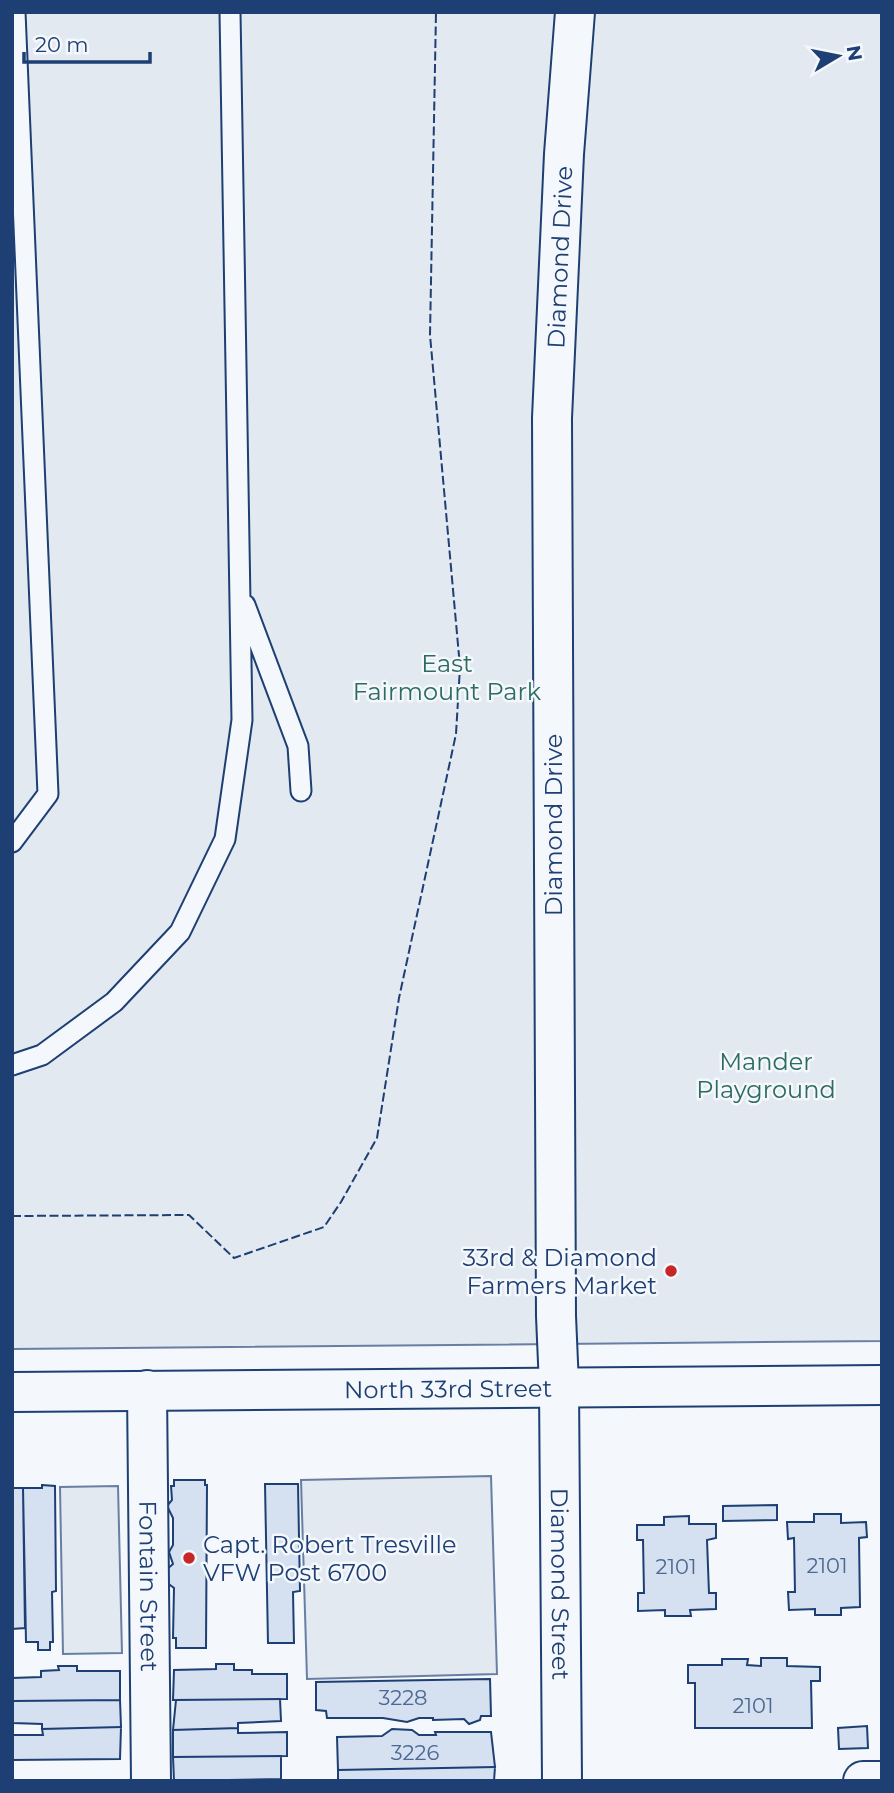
<svg xmlns="http://www.w3.org/2000/svg" width="894" height="1793" font-family="Montserrat,sans-serif">
	<style>
		.green { fill: #e3e9f0; stroke: #687fa3; stroke-width: 2 }
		.building { fill: #d5e0f0; stroke: #1d3f73; stroke-width: 2 }
		.lines { fill: none; stroke-linecap: round; stroke-linejoin: round }
		.service-casing { stroke: #1d3f73; stroke-width: 23 }
		.minor-casing { stroke: #1d3f73; stroke-width: 42 }
		.tertiary-casing { stroke: #1d3f73; stroke-width: 42 }
		.secondary-casing { stroke: #1d3f73; stroke-width: 42 }
		.primary-casing { stroke: #1d3f73; stroke-width: 42 }
		.service { stroke: #f4f7fb; stroke-width: 19 }
		.minor { stroke: #f4f7fb; stroke-width: 38 }
		.tertiary { stroke: #f4f7fb; stroke-width: 38 }
		.secondary { stroke: #f4f7fb; stroke-width: 38 }
		.primary { stroke: #f4f7fb; stroke-width: 38 }
		.fence { stroke: #1d3f73; stroke-width: 2; stroke-dasharray: 9 3.5; stroke-linecap: butt }
		.poi-dot { fill: #c62828; stroke: #f4f7fb; stroke-width: 2.5 }
		.labels { text-anchor: middle; dominant-baseline: central; stroke-width: 5; stroke-linejoin: round; paint-order: stroke }
		.number-label { font-size: 21px; fill: #4b6792 }
		.street-label { font-size: 24px; fill: #1d3f73; stroke: #f4f7fb }
		.park-label { font-size: 24px; fill: #2c6c60; stroke: #f4f7fb }
		.poi-label { font-size: 24px; fill: #1d3f73; stroke: #f4f7fb; text-anchor: end }
	</style>
	<rect width="100%" height="100%" fill="#f4f7fb"/>
	<path class="green" d="M 12,12 L 882,12 L 882,1341 L 12,1349 Z
		M 491,1476 L 497,1674 L 307,1679 L 301,1480 Z
		M 118,1486 L 122,1653 L 63,1654 L 60,1487 Z"/>
	<path class="building" d="M 174,1480 L 205,1480 L 205,1485 L 207,1485 L 206,1648 L 176,1648 L 176,1638 L 173,1638 L 174,1588 L 166,1582 L 166,1570 L 173,1564 L 169,1552 L 173,1545 L 173,1518 L 167,1506 L 172,1500 L 171,1486 L 174,1486 Z
		M 265,1484 L 298,1484 L 300,1591 L 293,1592 L 294,1643 L 268,1643 Z
		M 42,1485 L 55,1486 L 56,1591 L 52,1592 L 53,1642 L 50,1642 L 50,1650 L 38,1650 L 38,1642 L 26,1642 L 23,1488 L 42,1488 Z
		M 12,1488 L 23,1488 L 25,1628 L 12,1629 Z
		M 777,1505 L 777,1520 L 723,1521 L 723,1506 Z
		M 814,1514 L 841,1514 L 841,1523 L 866,1522 L 867,1537 L 859,1538 L 860,1607 L 841,1608 L 841,1615 L 815,1615 L 815,1609 L 789,1610 L 788,1592 L 795,1592 L 794,1538 L 788,1539 L 787,1522 L 814,1522 Z
		M 689,1516 L 689,1524 L 716,1524 L 716,1538 L 707,1540 L 709,1593 L 716,1593 L 716,1609 L 690,1610 L 691,1616 L 665,1616 L 665,1610 L 638,1611 L 638,1593 L 644,1593 L 643,1540 L 637,1540 L 637,1525 L 664,1525 L 664,1517 Z
		M 761,1658 L 787,1658 L 787,1666 L 820,1667 L 820,1681 L 811,1681 L 812,1728 L 695,1728 L 695,1683 L 688,1683 L 688,1665 L 722,1665 L 722,1659 L 748,1659 L 747,1665 L 761,1666 Z
		M 216,1664 L 234,1664 L 234,1670 L 252,1670 L 252,1674 L 287,1674 L 287,1699 L 173,1700 L 174,1670 L 216,1669 Z
		M 58,1666 L 77,1666 L 77,1671 L 120,1671 L 120,1700 L 12,1701 L 12,1678 L 41,1677 L 41,1671 L 59,1670 Z
		M 490,1679 L 491,1716 L 481,1716 L 480,1720 L 469,1724 L 464,1719 L 433,1720 L 433,1718 L 419,1718 L 407,1722 L 383,1718 L 327,1718 L 326,1711 L 316,1710 L 316,1682 Z
		M 280,1699 L 281,1721 L 238,1723 L 238,1728 L 173,1730 L 176,1700 Z
		M 120,1700 L 121,1727 L 42,1729 L 42,1724 L 13,1723 L 13,1701 Z
		M 867,1726 L 868,1748 L 839,1749 L 838,1728 Z
		M 121,1727 L 120,1759 L 12,1760 L 12,1735 L 43,1735 L 42,1729 Z
		M 238,1728 L 238,1733 L 287,1732 L 287,1756 L 173,1757 L 173,1730 Z
		M 392,1729 L 412,1730 L 419,1735 L 436,1735 L 435,1732 L 491,1732 L 495,1767 L 338,1770 L 337,1737 L 382,1736 Z
		M 281,1756 L 281,1779 L 174,1781 L 173,1757 Z
		M 495,1767 L 494,1781 L 338,1781 L 338,1770 Z"/>
	<g class="lines">
		<defs>
			<path id="service" d="M 245,605 L 298,746 L 301,791
				M 12,842 L 48,794 L 15,12
				M 12,1065 L 42,1055 L 114,1002 L 180,932 L 225,839 L 242,720 L 230,12"/>
			<g id="minor">
				<path id="s1" d="M 147,1390 L 151,1781"/>
				<path d="M 863,1781 L 882,1781"/>
			</g>
			<g id="tertiary">
				<path id="s2" d="M 559,1386 L 556,1316 L 552,418 L 564,154 L 575,12"/>
			</g>
			<g id="secondary">
				<path id="s3" d="M 559,1386 L 562,1781"/>
			</g>
			<g id="primary">
				<path id="s4" d="M 12,1392 L 882,1385"/>
			</g>
		</defs>
		<use href="#service" class="service-casing"/>
		<use href="#minor" class="minor-casing"/>
		<use href="#tertiary" class="tertiary-casing"/>
		<use href="#secondary" class="secondary-casing"/>
		<use href="#primary" class="primary-casing"/>
		<use href="#service" class="service"/>
		<use href="#minor" class="minor"/>
		<use href="#tertiary" class="tertiary"/>
		<use href="#secondary" class="secondary"/>
		<use href="#primary" class="primary"/>
		<path class="fence" d="M 12,1216 L 189,1215 L 234,1258 L 324,1227 L 341,1202 L 377,1138 L 399,998 L 456,734 L 460,667 L 430,335 L 436,12"/>
	</g>
	<g class="poi-dot">
		<circle cx="671" cy="1271" r="7"/>
		<circle cx="189" cy="1558" r="7"/>
	</g>
	<g class="labels">
		<g class="number-label">
			<text x="827" y="1565">2101</text>
			<text x="676" y="1566">2101</text>
			<text x="403" y="1697">3228</text>
			<text x="753" y="1705">2101</text>
			<text x="415" y="1752">3226</text>
		</g>
		<g class="street-label">
			<text stroke="none"><textPath href="#s2" startOffset="1129">Diamond Drive</textPath></text>
			<text transform="translate(553 825) rotate(-90)">Diamond Drive</text>
			<text stroke="none"><textPath href="#s4" startOffset="436">North 33rd Street</textPath></text>
			<text stroke="none"><textPath href="#s3" startOffset="198">Diamond Street</textPath></text>
			<text stroke="none"><textPath href="#s1" startOffset="196">Fontain Street</textPath></text>
		</g>
		<g class="park-label">
			<text x="447" y="663">East<tspan x="447" dy="28">Fairmount Park</tspan></text>
			<text x="766" y="1061">Mander<tspan x="766" dy="28">Playground</tspan></text>
		</g>
		<g class="poi-label">
			<text x="657" y="1257">33rd &amp; Diamond<tspan x="657" dy="28">Farmers Market</tspan></text>
			<text x="203" y="1544" text-anchor="start">Capt. Robert Tresville<tspan x="203" dy="28">VFW Post 6700</tspan></text>
		</g>
	</g>
	<rect width="894" height="1793" fill="none" stroke="#1d3f73" stroke-width="28"/>
	<g transform="translate(838 56) rotate(80)" stroke="#f4f7fb" stroke-width="5" paint-order="stroke">
	<path d="M0-5L12 26L0 18L-12 26Z" fill="#1d3f73"/>
	<text y="-10" font-size="19" font-weight="bold" text-anchor="middle" fill="#1d3f73">N</text>
	</g>
	<path d="M24 52v10h126v-10" fill="none" stroke="#1d3f73" stroke-width="3.5"/>
	<text x="35" y="52" font-size="21" fill="#1d3f73" stroke="#f4f7fb" stroke-width="5" paint-order="stroke">20 m</text>
</svg>
